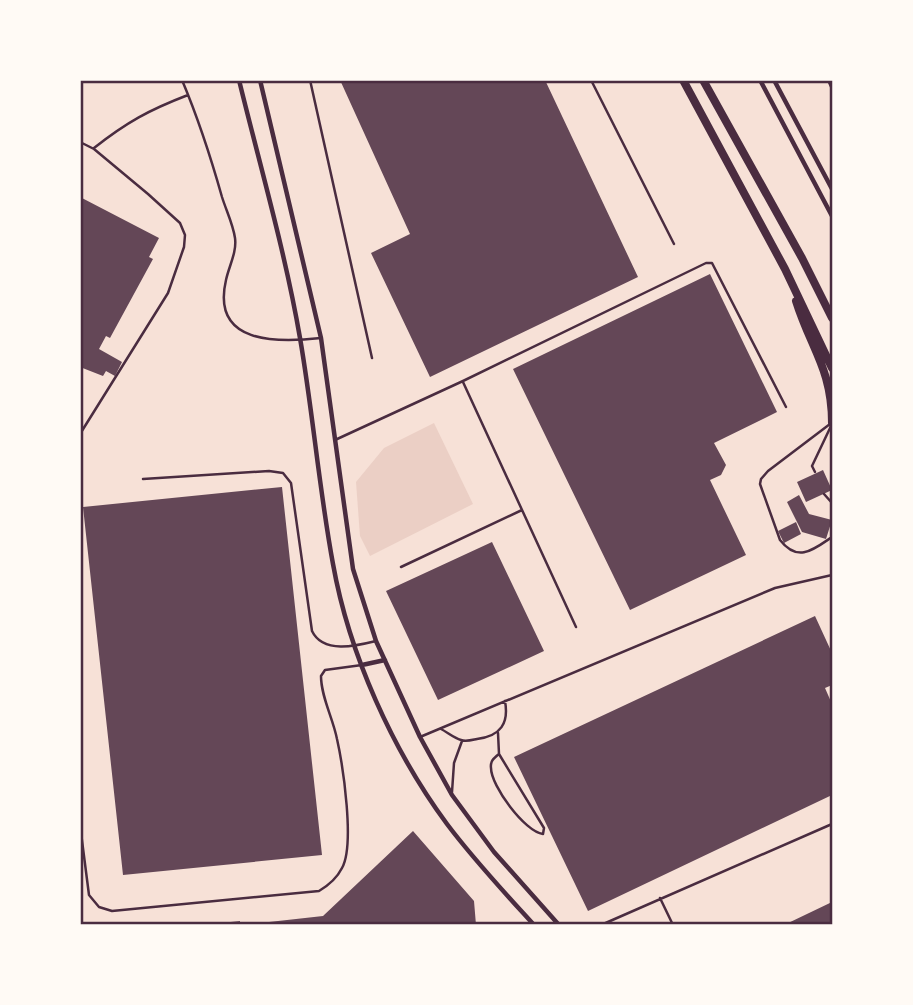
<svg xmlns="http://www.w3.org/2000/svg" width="913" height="1005" font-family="Roboto,sans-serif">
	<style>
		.green { fill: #ebcfc5 }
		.building { fill: #644757 }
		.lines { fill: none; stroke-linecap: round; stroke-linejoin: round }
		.service { stroke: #4a2c40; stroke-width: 2.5 }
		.minor { stroke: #4a2c40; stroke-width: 4.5 }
		.motorway { stroke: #4a2c40; stroke-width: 8 }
		.neatline { fill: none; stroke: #4a2c40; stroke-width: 2.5 }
	</style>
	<rect width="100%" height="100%" fill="#f7e1d7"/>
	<path class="green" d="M 434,423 L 473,504 L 370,556 L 360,536 L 356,482 L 384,448 Z"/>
	<path class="building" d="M 340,80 L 545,80 L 638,277 L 430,377 L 371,253 L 410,234 Z
		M 80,197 L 159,238 L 149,257 L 153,259 L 110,338 L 106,336 L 99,349 L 122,362 L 115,376 L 106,371 L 103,376 L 80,367 Z
		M 710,274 L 777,412 L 714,443 L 726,465 L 721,475 L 710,480 L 746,555 L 630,610 L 513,369 Z
		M 823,470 L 832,490 L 806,502 L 797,482 Z
		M 282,487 L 322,855 L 123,875 L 83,507 Z
		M 799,495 L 809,514 L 832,520 L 826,539 L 802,532 L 787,502 Z
		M 796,522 L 801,534 L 784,543 L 778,531 Z
		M 492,542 L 544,651 L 438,700 L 386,591 Z
		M 815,616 L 832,653 L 832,685 L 825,688 L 832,704 L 832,795 L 588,911 L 514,757 Z
		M 413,831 L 474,901 L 476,925 L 260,925 L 260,923 L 323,916 Z
		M 832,902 L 832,925 L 784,925 Z
		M 240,921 L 240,925 L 221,925 L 221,923 Z"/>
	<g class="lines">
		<path class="service" d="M 182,80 C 198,118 211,158 222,197 C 226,210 233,224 235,238 C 237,252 229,266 226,280 C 211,344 276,343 321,338
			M 310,80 L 372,358
			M 591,80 L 674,244
			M 828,80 L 832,89
			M 80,142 L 94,149 L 148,194 L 180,223 L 185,235 L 184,247 L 168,293 L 80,434
			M 94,148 C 127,122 149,110 188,95
			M 463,382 L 576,627
			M 830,424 L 768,471 L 761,479 L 760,484 L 780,540 C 798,563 813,550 832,537
			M 335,440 L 463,381 L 706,263 L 712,263 L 786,407
			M 815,472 L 812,466 L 831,426
			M 143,479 L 269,471 L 283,473 L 291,483 L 312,631 C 323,654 356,646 376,641
			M 824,494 L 832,503
			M 401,567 L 522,510
			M 441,729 C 447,732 454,738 461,740 C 466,742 472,740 477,739 C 501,736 509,723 505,701
			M 498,733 L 499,754 L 544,828 L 543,834 C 525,832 491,786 491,768 C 490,761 494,758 499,754
			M 420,737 L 775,588 L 832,575
			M 452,792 L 454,763 L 462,741
			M 80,825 L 89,895 L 99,907 L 112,911 L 319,891 C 329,885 337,878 342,868 C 355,845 343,766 337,739 C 333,718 321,697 321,676 L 325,670 L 362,665
			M 660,898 L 673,925
			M 601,925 L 832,824"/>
		<path class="minor" d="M 239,80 C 260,166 285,251 300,338 C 313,413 319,489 333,564 C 349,654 393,751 447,824 C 474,860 504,892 534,925
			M 260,80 L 321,338 L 353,569 L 376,641 L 420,737 L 452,795 L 494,852 L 559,925
			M 760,80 L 832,216
			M 774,80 L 832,189
			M 362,665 L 385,660"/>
		<path class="motorway" d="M 683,80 L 785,269 L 832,368
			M 703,80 L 802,258 L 832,318
			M 796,301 C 811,349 832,369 832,423"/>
	</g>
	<rect width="913" height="1005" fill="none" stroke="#fffaf5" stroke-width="164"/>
	<rect x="82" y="82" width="749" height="841" class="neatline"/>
</svg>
